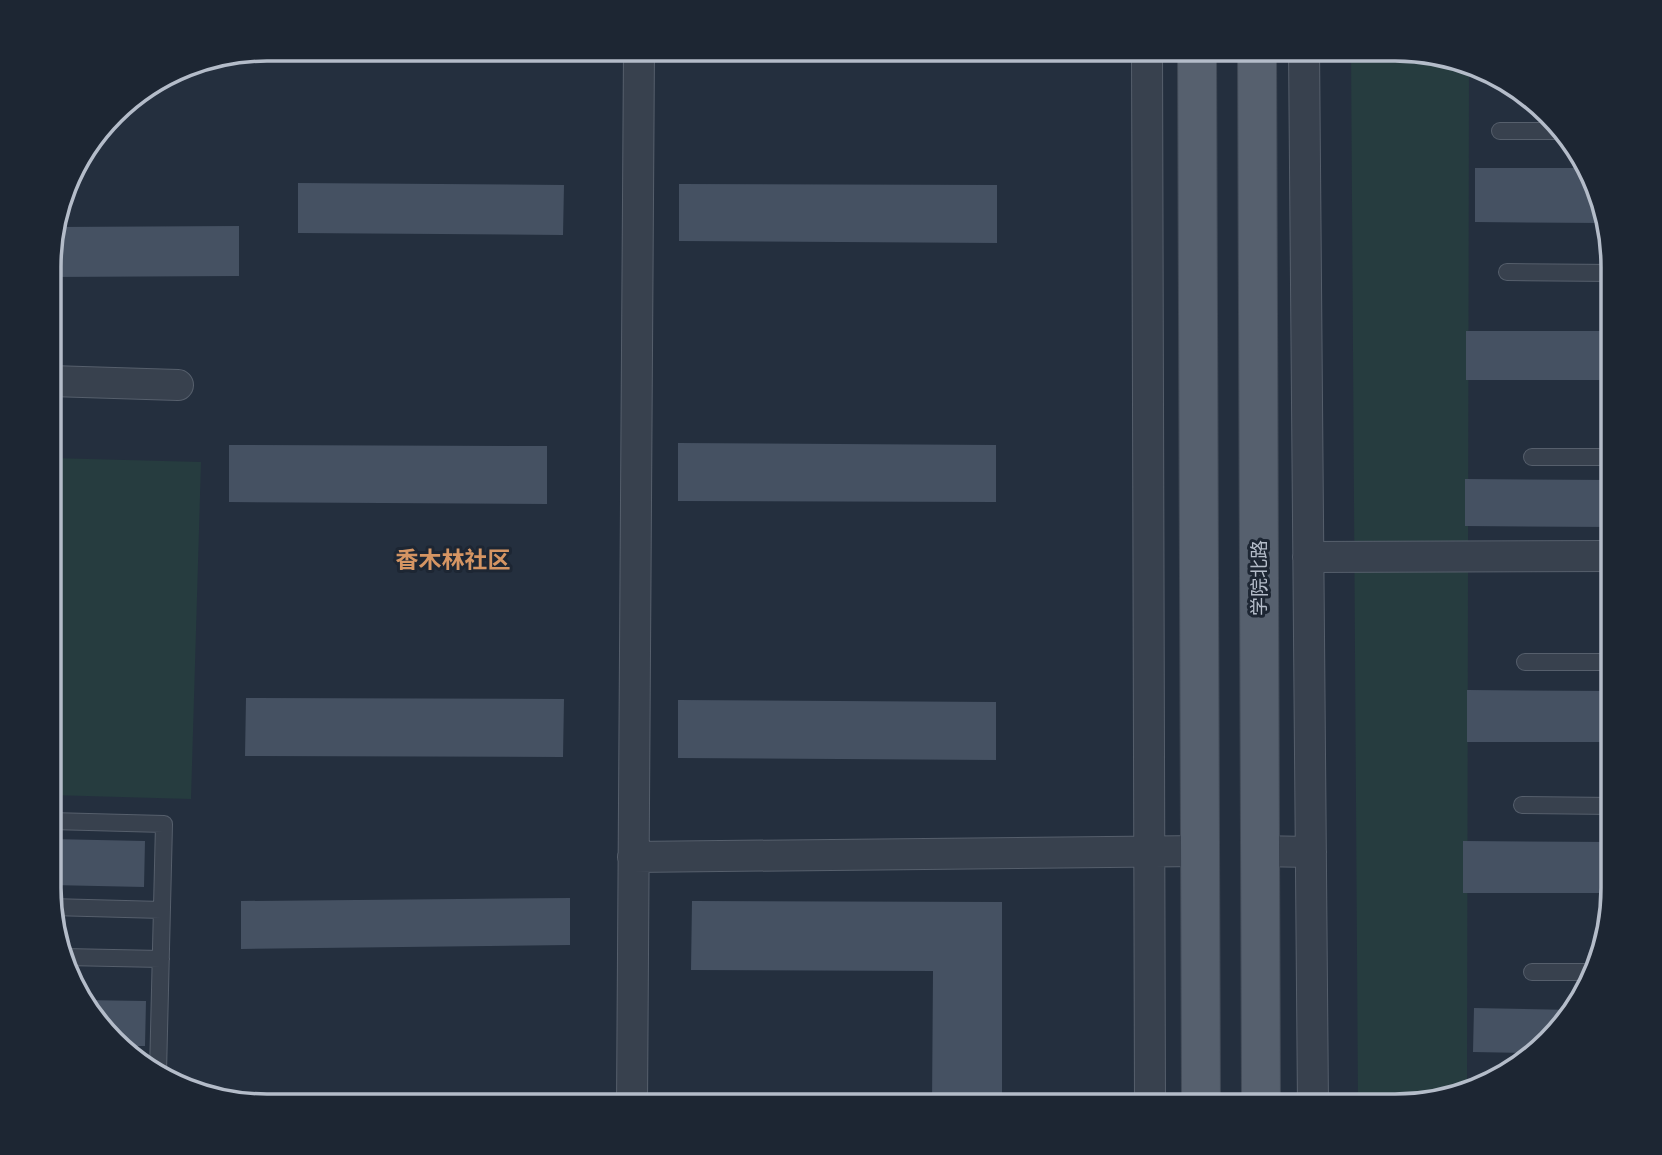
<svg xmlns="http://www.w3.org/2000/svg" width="1662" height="1155" font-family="Raleway,'Noto Sans SC',sans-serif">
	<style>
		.green { fill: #263c3f }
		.building { fill: #455162 }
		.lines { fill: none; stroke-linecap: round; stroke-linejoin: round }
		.lane-casing { stroke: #565f6c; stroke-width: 18 }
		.street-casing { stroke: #565f6c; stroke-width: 32 }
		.primary-casing { stroke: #414a57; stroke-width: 40 }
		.lane { stroke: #38414e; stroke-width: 16 }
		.street { stroke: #38414e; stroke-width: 30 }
		.primary { stroke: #56606e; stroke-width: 38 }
		.labels { text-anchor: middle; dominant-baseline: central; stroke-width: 6; stroke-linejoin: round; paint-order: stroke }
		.street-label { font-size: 19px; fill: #b4bcc9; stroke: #1d2633 }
		.quarter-label { font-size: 23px; font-weight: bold; fill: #d59563; stroke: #1d2633 }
		.rim { fill: none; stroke: #b4bcc9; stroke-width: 3.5 }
	</style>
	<rect width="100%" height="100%" fill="#242f3e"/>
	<path class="green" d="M 1351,49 L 1408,49 L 1469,63 L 1467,1089 L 1402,1104 L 1358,1104 Z
		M 51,458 L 201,462 L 191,799 L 51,795 Z"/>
	<path class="building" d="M 1475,168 L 1587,168 L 1603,223 L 1475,222 Z
		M 298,183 L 564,185 L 563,235 L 298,233 Z
		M 679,184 L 997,185 L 997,243 L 679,241 Z
		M 239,226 L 239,276 L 51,277 L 51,240 L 55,227 Z
		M 1466,331 L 1613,331 L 1613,380 L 1466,380 Z
		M 678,443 L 996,445 L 996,502 L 678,501 Z
		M 229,445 L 547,446 L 547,504 L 229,502 Z
		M 1465,479 L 1613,480 L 1613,527 L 1465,526 Z
		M 1467,690 L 1613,691 L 1613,742 L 1467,742 Z
		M 246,698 L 564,699 L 563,757 L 245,756 Z
		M 678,700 L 996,702 L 996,760 L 678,758 Z
		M 51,839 L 145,841 L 144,887 L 51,885 Z
		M 1463,841 L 1613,842 L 1613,893 L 1463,893 Z
		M 570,898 L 570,945 L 241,949 L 241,901 Z
		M 692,901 L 1002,902 L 1002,1106 L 932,1106 L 933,971 L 691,970 Z
		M 81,1000 L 146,1001 L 145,1046 L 122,1046 Z
		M 1474,1008 L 1574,1010 L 1568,1020 L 1529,1053 L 1473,1052 Z"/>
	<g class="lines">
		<defs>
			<path id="lane" d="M 1500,131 L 1559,131
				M 1507,272 L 1613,273
				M 1532,457 L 1613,457
				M 1525,662 L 1613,662
				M 1522,805 L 1613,806
				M 51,821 L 164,824 L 158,1073
				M 51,907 L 162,910
				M 65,957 L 161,959
				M 1532,972 L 1594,972"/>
			<path id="street" d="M 1147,49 L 1150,1106
				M 1304,49 L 1313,1106
				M 51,381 L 178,385
				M 1308,557 L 1613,556
				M 1260,851 L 1311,852
				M 633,857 L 1200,851
				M 632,1106 L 639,49"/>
			<path id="primary" d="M 1197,49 L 1201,1106
				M 1257,49 L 1261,1106"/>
		</defs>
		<use href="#lane" class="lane-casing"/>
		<use href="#street" class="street-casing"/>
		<use href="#primary" class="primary-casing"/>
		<use href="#lane" class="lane"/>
		<use href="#street" class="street"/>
		<use href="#primary" class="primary"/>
	</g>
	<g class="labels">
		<g class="street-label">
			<text transform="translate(1259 578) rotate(-90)">学院北路</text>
		</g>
		<g class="quarter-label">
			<text x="453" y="559">香木林社区</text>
		</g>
	</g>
	<path d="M0 0H1662V1155H0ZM267 61H1395A206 206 0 0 1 1601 267V888A206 206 0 0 1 1395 1094H267A206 206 0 0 1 61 888V267A206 206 0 0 1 267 61Z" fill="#1d2633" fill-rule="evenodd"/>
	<path class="rim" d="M267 61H1395A206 206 0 0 1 1601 267V888A206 206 0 0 1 1395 1094H267A206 206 0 0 1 61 888V267A206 206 0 0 1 267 61Z"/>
</svg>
